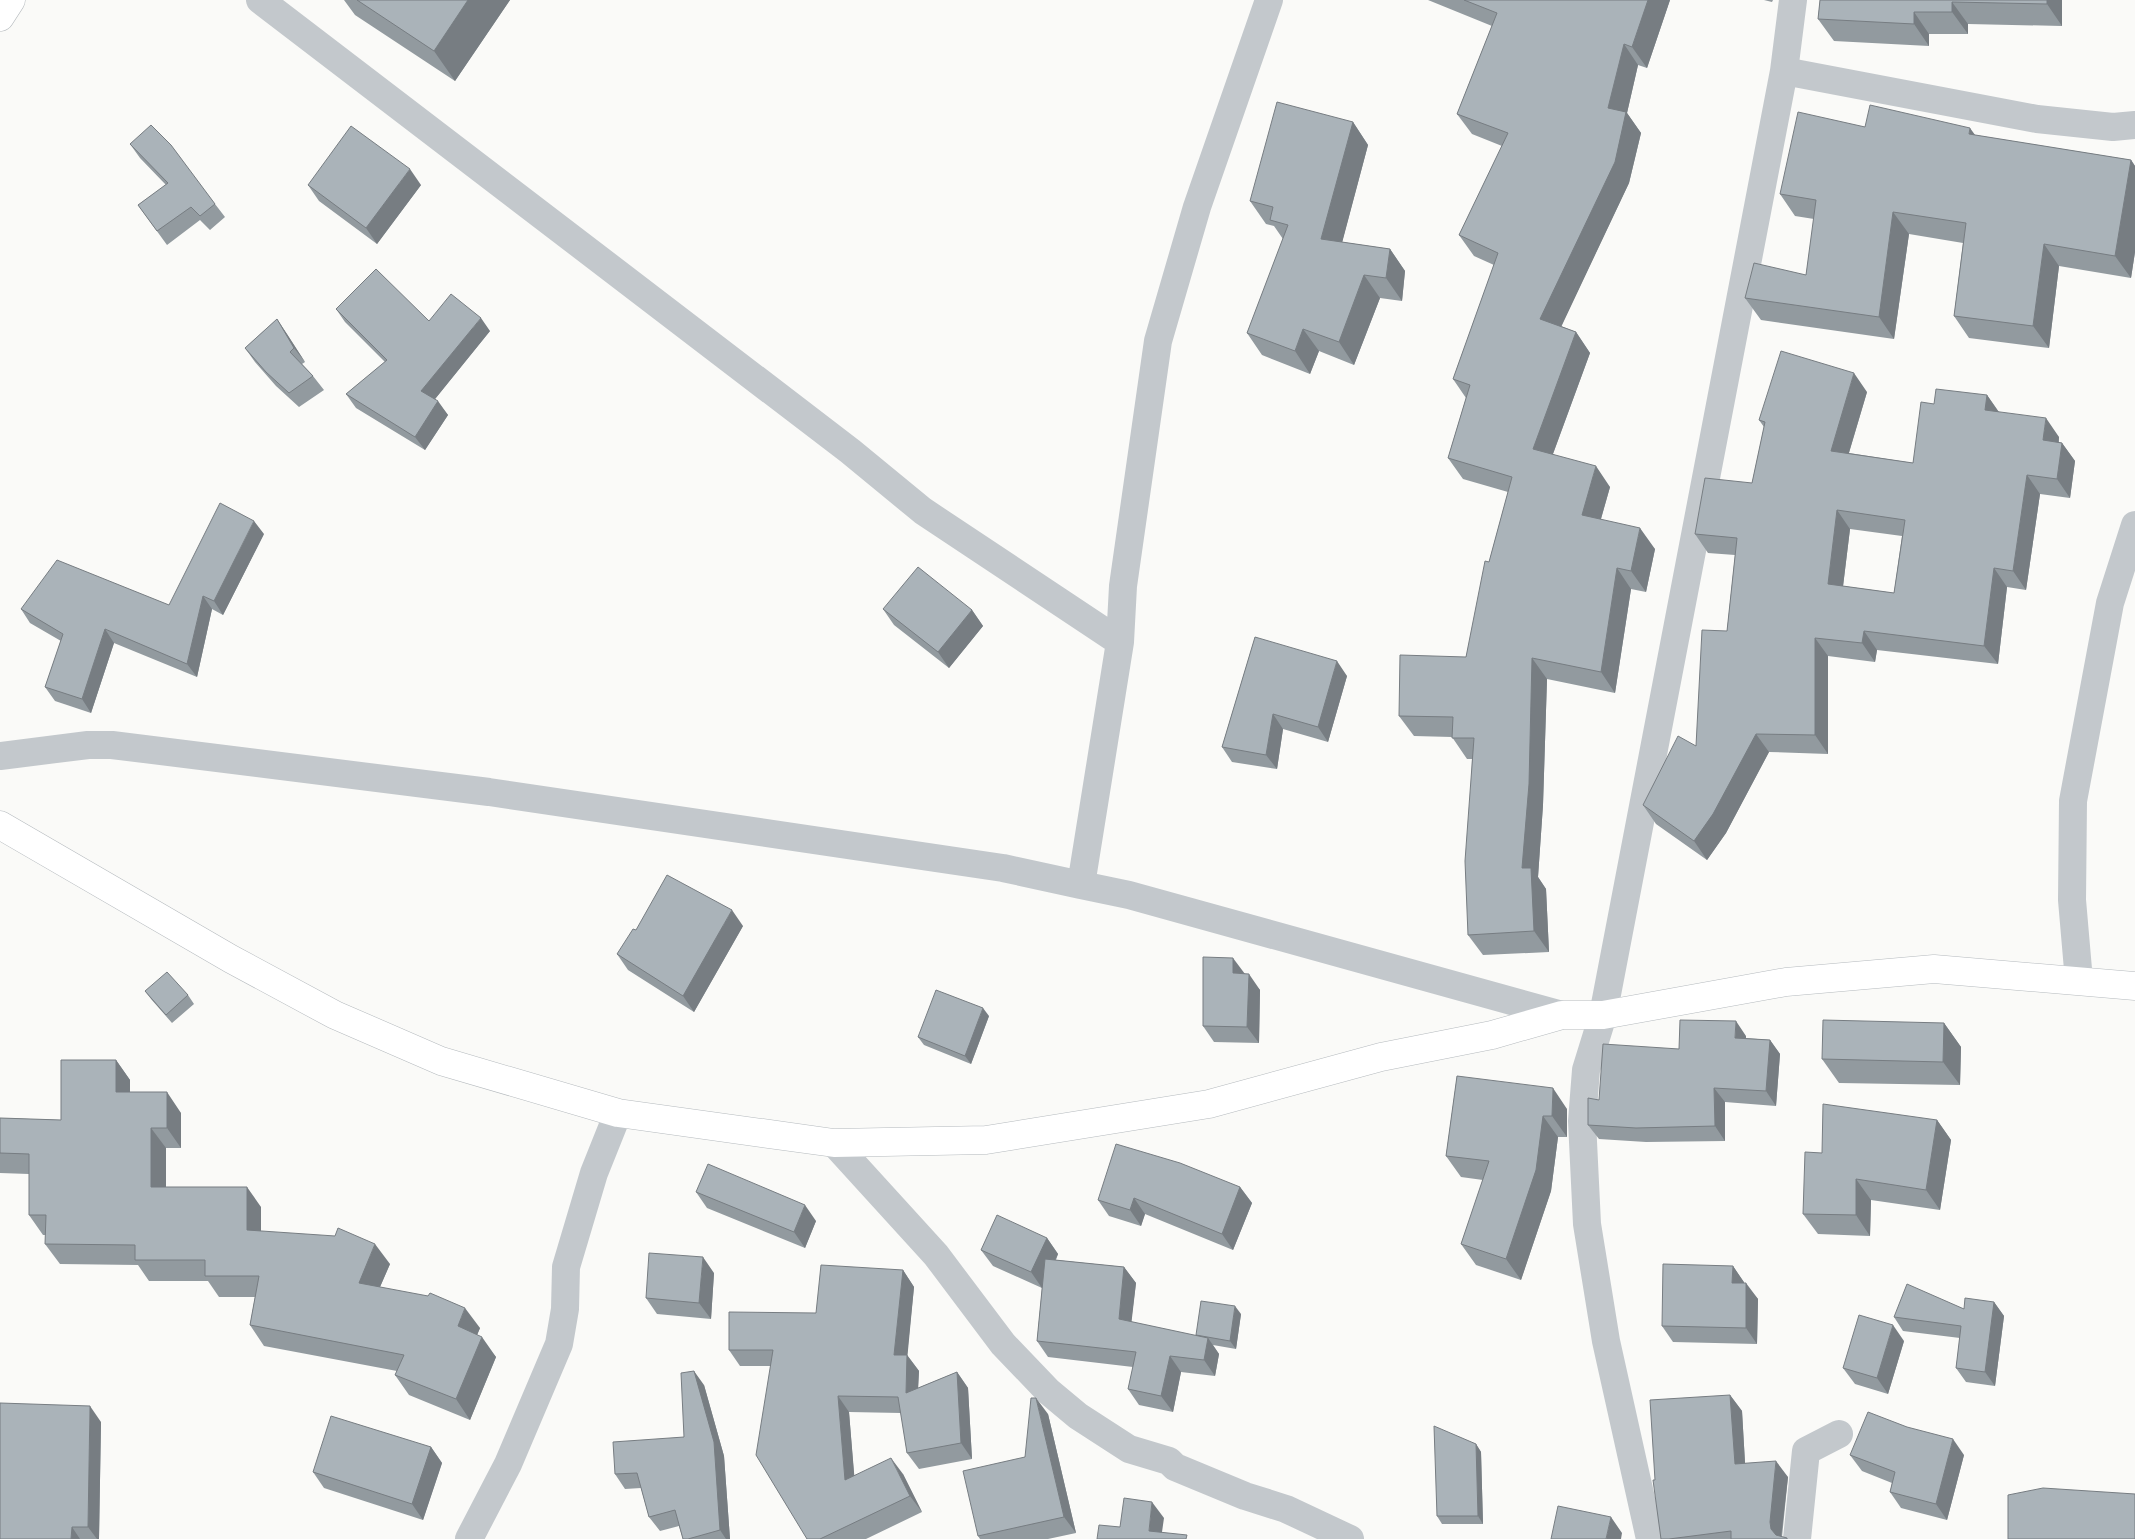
<svg xmlns="http://www.w3.org/2000/svg" width="2135" height="1539" font-family="Poppins,sans-serif">
	<style>
		.lines { fill: none; stroke-linecap: round; stroke-linejoin: round }
		.major-casing { stroke: #b5babe; stroke-width: 29 }
		.minor { stroke: #c3c8cc; stroke-width: 28 }
		.major { stroke: #fff; stroke-width: 28 }
		.wall { fill: #929a9f; fill-rule: evenodd }
		.shaded-wall { fill: #777d82 }
		.building { fill: #aab3b9; stroke: #777d82; fill-rule: evenodd }
	</style>
	<rect width="100%" height="100%" fill="#fafaf8"/>
	<g class="lines">
		<defs>
			<path id="major" d="M 0,17 L 11,0
				M 0,825 L 231,959 L 335,1015 L 441,1061 L 618,1113 L 834,1143 L 986,1140 L 1209,1104 L 1381,1057 L 1492,1035 L 1562,1015 L 1603,1015 L 1786,982 L 1934,969 L 2135,986"/>
		</defs>
		<use href="#major" class="major-casing"/>
		<path class="minor" d="M 260,0 L 850,451 L 923,511 L 1120,642
			M 1269,0 L 1197,207 L 1158,341 L 1123,586 L 1120,642 L 1081,885 L 1129,895 L 1562,1015
			M 1784,71 L 2037,119 L 2113,127 L 2135,125
			M 0,756 L 88,745 L 112,745 L 489,792 L 1003,868 L 1081,885
			M 2079,981 L 2072,900 L 2073,801 L 2110,603 L 2135,525
			M 834,1143 L 936,1255 L 1003,1344 L 1048,1391 L 1078,1416 L 1129,1449 L 1169,1461 L 1175,1467 L 1245,1496 L 1286,1509 L 1350,1539
			M 469,1539 L 508,1464 L 559,1344 L 565,1309 L 566,1267 L 594,1173 L 618,1113
			M 1650,1539 L 1606,1341 L 1587,1224 L 1582,1121 L 1586,1070 L 1603,1015 L 1784,71 L 1793,0
			M 1797,1539 L 1806,1451 L 1839,1434"/>
		<use href="#major" class="major"/>
	</g>
	<path class="wall" d="M 344,0 L 510,0 L 455,81 L 355,15 Z
		M 1428,0 L 1670,0 L 1647,68 L 1638,65 L 1627,113 L 1641,133 L 1629,183 L 1561,326 L 1576,332 L 1590,353 L 1553,454 L 1610,487 L 1601,519 L 1655,549 L 1646,592 L 1631,589 L 1615,693 L 1547,679 L 1543,805 L 1538,877 L 1546,889 L 1549,952 L 1483,955 L 1468,935 L 1472,759 L 1467,759 L 1452,737 L 1414,736 L 1399,716 L 1466,657 L 1489,562 L 1508,492 L 1463,479 L 1448,458 L 1466,398 L 1453,379 L 1494,265 L 1474,256 L 1459,235 L 1502,146 L 1472,134 L 1457,114 L 1492,26 Z
		M 1764,0 L 1773,0 L 1772,2 Z
		M 1820,0 L 2062,0 L 2062,26 L 1968,24 L 1968,34 L 1929,34 L 1929,46 L 1834,41 L 1818,19 Z
		M 1353,122 L 1368,145 L 1342,242 L 1390,249 L 1405,271 L 1402,301 L 1380,298 L 1354,365 L 1319,351 L 1310,374 L 1262,355 L 1247,333 L 1283,239 L 1274,226 L 1266,224 L 1250,201 Z
		M 1865,127 L 1975,135 L 2131,160 L 2135,166 L 2135,252 L 2131,278 L 2059,266 L 2049,348 L 1969,338 L 1954,316 L 1963,243 L 1909,234 L 1894,339 L 1761,320 L 1745,298 L 1806,275 L 1814,219 L 1795,216 L 1780,194 Z
		M 130,144 L 215,204 L 225,217 L 210,230 L 200,220 L 167,245 L 138,205 L 166,185 L 140,158 Z
		M 308,185 L 421,185 L 377,244 L 319,201 Z
		M 336,309 L 429,321 L 490,331 L 435,399 L 448,415 L 425,450 L 356,408 L 346,394 L 385,362 L 345,322 Z
		M 277,319 L 305,362 L 302,364 L 313,376 L 324,390 L 299,407 L 276,386 L 255,362 L 245,348 Z
		M 1867,392 L 1849,453 L 1913,463 L 1934,404 L 1987,395 L 1999,412 L 2059,437 L 2059,442 L 2062,443 L 2075,461 L 2070,498 L 2040,494 L 2026,590 L 2007,587 L 1998,664 L 1877,650 L 1875,662 L 1828,656 L 1828,754 L 1769,752 L 1726,833 L 1707,860 L 1656,824 L 1643,805 L 1696,746 L 1727,631 L 1735,555 L 1708,553 L 1695,534 L 1752,483 L 1764,427 L 1759,420 ZM 1850,529 L 1902,536 L 1894,593 L 1843,586 Z
		M 264,534 L 223,615 L 212,609 L 197,677 L 114,643 L 91,713 L 55,701 L 45,687 L 61,641 L 30,623 L 21,609 L 169,605 Z
		M 883,609 L 972,610 L 983,626 L 949,668 L 894,625 Z
		M 1255,637 L 1347,676 L 1328,742 L 1283,729 L 1277,769 L 1232,762 L 1222,747 Z
		M 743,926 L 694,1012 L 628,970 L 617,954 L 636,930 Z
		M 1244,973 L 1260,990 L 1259,1043 L 1214,1042 L 1203,1026 Z
		M 145,991 L 188,995 L 194,1004 L 172,1023 L 151,999 Z
		M 989,1016 L 971,1064 L 924,1045 L 918,1037 Z
		M 1944,1023 L 1961,1047 L 1960,1085 L 1839,1083 L 1822,1059 Z
		M 1746,1036 L 1746,1038 L 1770,1040 L 1780,1054 L 1776,1106 L 1725,1102 L 1725,1141 L 1646,1142 L 1599,1139 L 1588,1125 L 1599,1100 L 1679,1049 Z
		M 116,1060 L 130,1080 L 130,1092 L 181,1113 L 181,1148 L 166,1148 L 166,1187 L 261,1207 L 261,1231 L 390,1264 L 380,1287 L 480,1328 L 477,1335 L 496,1357 L 470,1420 L 409,1395 L 395,1375 L 397,1371 L 264,1346 L 250,1325 L 255,1297 L 219,1297 L 208,1281 L 149,1281 L 138,1265 L 60,1264 L 45,1244 L 46,1235 L 43,1235 L 29,1215 L 29,1174 L 0,1173 L 0,1118 L 61,1120 Z
		M 1457,1076 L 1567,1109 L 1567,1137 L 1558,1137 L 1551,1191 L 1521,1280 L 1476,1265 L 1461,1244 L 1483,1180 L 1461,1177 L 1446,1156 Z
		M 1937,1120 L 1951,1140 L 1940,1210 L 1871,1200 L 1870,1236 L 1818,1234 L 1803,1214 L 1822,1153 Z
		M 1240,1187 L 1252,1203 L 1233,1250 L 1145,1214 L 1141,1226 L 1109,1216 L 1098,1200 Z
		M 696,1192 L 816,1221 L 805,1248 L 707,1208 Z
		M 1047,1238 L 1058,1254 L 1056,1260 L 1124,1267 L 1136,1283 L 1131,1322 L 1196,1336 L 1241,1314 L 1236,1349 L 1213,1345 L 1219,1354 L 1215,1376 L 1181,1372 L 1173,1412 L 1139,1405 L 1128,1389 L 1133,1367 L 1048,1357 L 1037,1341 L 1042,1288 L 993,1266 L 981,1250 Z
		M 1733,1266 L 1744,1283 L 1758,1299 L 1757,1344 L 1673,1342 L 1662,1326 Z
		M 903,1270 L 914,1287 L 907,1355 L 919,1371 L 918,1388 L 957,1372 L 968,1388 L 972,1459 L 919,1469 L 907,1453 L 901,1413 L 849,1412 L 854,1475 L 903,1474 L 922,1512 L 866,1539 L 807,1539 L 771,1366 L 740,1366 L 729,1350 L 816,1313 Z
		M 714,1273 L 711,1319 L 657,1314 L 646,1298 Z
		M 1994,1302 L 2004,1316 L 1995,1386 L 1966,1382 L 1956,1368 L 1960,1338 L 1903,1331 L 1894,1317 L 1964,1309 Z
		M 1904,1341 L 1888,1394 L 1855,1384 L 1843,1368 Z
		M 704,1385 L 724,1456 L 730,1539 L 683,1539 L 679,1526 L 660,1531 L 649,1517 L 641,1488 L 625,1489 L 615,1474 L 684,1437 Z
		M 1730,1395 L 1742,1411 L 1745,1463 L 1788,1477 L 1782,1537 L 1788,1539 L 1661,1539 L 1655,1480 Z
		M 1048,1414 L 1076,1533 L 1048,1539 L 980,1539 L 978,1536 L 1025,1457 Z
		M 101,1422 L 99,1539 L 0,1539 Z
		M 1476,1444 L 1481,1452 L 1483,1524 L 1442,1524 L 1437,1516 Z
		M 431,1447 L 442,1463 L 423,1520 L 324,1488 L 313,1472 Z
		M 1850,1455 L 1964,1455 L 1947,1520 L 1901,1508 L 1890,1492 L 1892,1483 L 1862,1471 Z"/>
	<path class="shaded-wall" d="M 468,0 L 510,0 L 455,81 L 434,51 Z
		M 1648,0 L 1670,0 L 1647,68 L 1632,47 Z
		M 2047,0 L 2062,0 L 2062,26 L 2047,4 Z
		M 1952,2 L 1968,24 L 1968,34 L 1952,12 Z
		M 1914,12 L 1929,34 L 1929,46 L 1914,24 Z
		M 1624,44 L 1638,65 L 1627,113 L 1641,133 L 1629,183 L 1555,340 L 1540,319 L 1608,108 Z
		M 1353,122 L 1368,145 L 1337,262 L 1321,239 Z
		M 1970,128 L 1986,150 L 1969,134 Z
		M 2131,160 L 2135,166 L 2135,252 L 2131,278 L 2115,256 Z
		M 410,169 L 421,185 L 377,244 L 366,228 Z
		M 1893,212 L 1909,234 L 1894,339 L 1879,317 Z
		M 2044,244 L 2059,266 L 2049,348 L 2033,326 Z
		M 1390,249 L 1405,271 L 1402,301 L 1386,278 Z
		M 1364,275 L 1380,298 L 1354,365 L 1339,342 Z
		M 481,318 L 490,331 L 431,404 L 421,391 Z
		M 277,319 L 287,334 L 305,362 L 294,348 Z
		M 1303,329 L 1319,351 L 1310,374 L 1295,351 Z
		M 1576,332 L 1590,353 L 1547,470 L 1533,449 Z
		M 1854,373 L 1867,392 L 1844,469 L 1831,451 Z
		M 1987,395 L 2000,414 L 1985,410 Z
		M 438,401 L 448,415 L 425,450 L 415,437 Z
		M 2046,418 L 2059,437 L 2056,459 L 2043,440 Z
		M 2062,443 L 2075,461 L 2070,498 L 2057,479 Z
		M 1596,466 L 1610,487 L 1596,536 L 1582,515 Z
		M 2027,475 L 2040,494 L 2026,590 L 2013,571 Z
		M 1837,510 L 1850,529 L 1841,603 L 1828,584 Z
		M 254,521 L 264,534 L 223,615 L 214,601 Z
		M 1640,528 L 1655,549 L 1646,592 L 1631,571 Z
		M 1617,568 L 1631,589 L 1615,693 L 1601,672 Z
		M 1994,568 L 2007,587 L 1998,664 L 1984,646 Z
		M 203,596 L 212,609 L 197,677 L 187,664 Z
		M 972,610 L 983,626 L 949,668 L 938,652 Z
		M 105,629 L 114,643 L 91,713 L 82,699 Z
		M 1864,631 L 1877,650 L 1875,662 L 1862,643 Z
		M 1815,638 L 1828,656 L 1828,754 L 1815,735 Z
		M 1532,658 L 1547,679 L 1543,805 L 1538,877 L 1546,889 L 1549,952 L 1534,931 L 1522,868 Z
		M 1337,661 L 1347,676 L 1328,742 L 1318,727 Z
		M 1273,714 L 1283,729 L 1277,769 L 1266,755 Z
		M 1756,734 L 1769,752 L 1726,833 L 1707,860 L 1694,841 Z
		M 732,910 L 743,926 L 694,1012 L 683,996 Z
		M 1233,958 L 1245,974 L 1233,973 Z
		M 1249,974 L 1260,990 L 1259,1043 L 1247,1027 Z
		M 983,1008 L 989,1016 L 971,1064 L 965,1056 Z
		M 1736,1021 L 1746,1036 L 1746,1052 L 1735,1038 Z
		M 1944,1023 L 1961,1047 L 1960,1085 L 1943,1062 Z
		M 1770,1040 L 1780,1054 L 1776,1106 L 1766,1091 Z
		M 116,1060 L 130,1080 L 130,1113 L 116,1092 Z
		M 1553,1088 L 1567,1109 L 1567,1137 L 1552,1116 Z
		M 1714,1088 L 1725,1102 L 1725,1141 L 1715,1126 Z
		M 167,1092 L 181,1113 L 181,1148 L 167,1128 Z
		M 1543,1116 L 1558,1137 L 1551,1191 L 1521,1280 L 1506,1259 Z
		M 1937,1120 L 1951,1140 L 1940,1210 L 1926,1190 Z
		M 151,1128 L 166,1148 L 166,1207 L 151,1187 Z
		M 1856,1179 L 1871,1200 L 1870,1236 L 1856,1215 Z
		M 247,1187 L 261,1207 L 261,1251 L 247,1230 Z
		M 1240,1187 L 1252,1203 L 1233,1250 L 1222,1234 Z
		M 1134,1198 L 1145,1214 L 1141,1226 L 1130,1210 Z
		M 805,1205 L 816,1221 L 805,1248 L 794,1232 Z
		M 1047,1238 L 1058,1254 L 1042,1288 L 1031,1272 Z
		M 375,1244 L 390,1264 L 373,1303 L 359,1283 Z
		M 703,1257 L 714,1273 L 711,1319 L 699,1303 Z
		M 1733,1266 L 1744,1282 L 1744,1299 L 1732,1283 Z
		M 1124,1267 L 1136,1283 L 1130,1335 L 1119,1319 Z
		M 903,1270 L 914,1287 L 906,1371 L 894,1355 Z
		M 1746,1283 L 1758,1299 L 1757,1344 L 1746,1328 Z
		M 1994,1302 L 2004,1316 L 1995,1386 L 1985,1372 Z
		M 1235,1306 L 1241,1314 L 1236,1349 L 1230,1341 Z
		M 465,1308 L 480,1328 L 472,1347 L 458,1326 Z
		M 1893,1325 L 1904,1341 L 1888,1394 L 1877,1378 Z
		M 482,1337 L 496,1357 L 470,1420 L 456,1399 Z
		M 1208,1338 L 1219,1354 L 1215,1376 L 1204,1360 Z
		M 907,1355 L 919,1371 L 917,1409 L 906,1393 Z
		M 1170,1356 L 1181,1372 L 1173,1412 L 1161,1396 Z
		M 694,1371 L 704,1385 L 724,1456 L 730,1539 L 726,1539 L 720,1530 Z
		M 957,1372 L 968,1388 L 972,1459 L 961,1443 Z
		M 1730,1395 L 1742,1411 L 1746,1480 L 1735,1464 Z
		M 838,1396 L 849,1412 L 856,1496 L 845,1480 Z
		M 1036,1398 L 1048,1414 L 1076,1533 L 1064,1517 Z
		M 90,1406 L 101,1422 L 99,1539 L 97,1539 L 88,1527 Z
		M 1953,1439 L 1964,1455 L 1947,1520 L 1936,1504 Z
		M 1476,1444 L 1481,1452 L 1483,1524 L 1478,1516 Z
		M 431,1447 L 442,1463 L 423,1520 L 412,1504 Z
		M 891,1458 L 903,1474 L 922,1512 L 910,1496 Z
		M 1776,1461 L 1788,1477 L 1781,1538 L 1778,1539 L 1771,1529 L 1770,1522 Z
		M 1152,1502 L 1164,1518 L 1161,1539 L 1149,1531 Z
		M 1611,1517 L 1622,1533 L 1621,1539 L 1606,1539 Z
		M 72,1527 L 80,1539 L 71,1539 Z"/>
	<path class="building" d="M 357,0 L 468,0 L 434,51 Z
		M 1464,0 L 1648,0 L 1632,47 L 1624,44 L 1608,108 L 1626,112 L 1615,162 L 1540,319 L 1576,332 L 1533,449 L 1596,466 L 1582,515 L 1640,528 L 1631,571 L 1617,568 L 1601,672 L 1532,658 L 1529,784 L 1522,868 L 1531,868 L 1534,931 L 1468,935 L 1465,861 L 1474,738 L 1452,738 L 1453,717 L 1399,716 L 1400,655 L 1466,657 L 1485,561 L 1489,562 L 1512,477 L 1448,458 L 1470,385 L 1453,379 L 1498,253 L 1459,235 L 1508,133 L 1457,114 L 1497,13 Z
		M 1820,0 L 2047,0 L 2047,4 L 1952,2 L 1952,12 L 1914,12 L 1914,24 L 1818,19 Z
		M 1277,102 L 1353,122 L 1321,239 L 1390,249 L 1386,278 L 1364,275 L 1339,342 L 1303,329 L 1295,351 L 1247,333 L 1288,225 L 1270,220 L 1273,207 L 1250,201 Z
		M 1870,105 L 1970,128 L 1969,134 L 2131,160 L 2115,256 L 2044,244 L 2033,326 L 1954,316 L 1966,223 L 1893,212 L 1879,317 L 1745,298 L 1754,263 L 1806,275 L 1816,200 L 1780,194 L 1798,112 L 1865,127 Z
		M 151,125 L 171,145 L 215,204 L 200,216 L 191,207 L 157,231 L 138,205 L 168,183 L 130,144 Z
		M 351,126 L 410,169 L 366,228 L 308,185 Z
		M 376,269 L 429,321 L 451,294 L 481,318 L 421,391 L 438,401 L 415,437 L 346,394 L 387,360 L 336,309 Z
		M 277,319 L 294,348 L 290,352 L 313,376 L 289,393 L 266,372 L 245,348 Z
		M 1781,351 L 1854,373 L 1831,451 L 1913,463 L 1921,402 L 1934,404 L 1936,389 L 1987,395 L 1985,410 L 2046,418 L 2043,440 L 2062,443 L 2057,479 L 2027,475 L 2013,571 L 1994,568 L 1984,646 L 1864,631 L 1862,643 L 1815,638 L 1815,735 L 1756,734 L 1713,814 L 1694,841 L 1643,805 L 1678,736 L 1696,746 L 1702,630 L 1727,631 L 1737,538 L 1695,534 L 1705,478 L 1752,483 L 1765,422 L 1759,420 ZM 1837,510 L 1905,520 L 1894,593 L 1828,584 Z
		M 220,503 L 254,521 L 214,601 L 203,596 L 187,664 L 105,629 L 82,699 L 45,687 L 63,634 L 21,609 L 57,560 L 169,605 Z
		M 918,567 L 972,610 L 938,652 L 883,609 Z
		M 1255,637 L 1337,661 L 1318,727 L 1273,714 L 1266,755 L 1222,747 Z
		M 667,875 L 732,910 L 683,996 L 617,954 L 633,929 L 636,930 Z
		M 1203,957 L 1233,958 L 1233,973 L 1249,974 L 1247,1027 L 1203,1026 Z
		M 167,972 L 188,995 L 166,1015 L 145,991 Z
		M 936,990 L 983,1008 L 965,1056 L 918,1037 Z
		M 1680,1020 L 1736,1021 L 1735,1038 L 1770,1040 L 1766,1091 L 1714,1088 L 1715,1126 L 1636,1128 L 1588,1125 L 1588,1098 L 1599,1100 L 1603,1044 L 1679,1049 Z
		M 1823,1020 L 1944,1023 L 1943,1062 L 1822,1059 Z
		M 61,1060 L 116,1060 L 116,1092 L 167,1092 L 167,1128 L 151,1128 L 151,1187 L 247,1187 L 247,1230 L 335,1236 L 338,1228 L 375,1244 L 359,1283 L 428,1296 L 430,1293 L 465,1308 L 458,1326 L 482,1337 L 456,1399 L 395,1375 L 404,1355 L 250,1325 L 259,1276 L 205,1276 L 205,1260 L 135,1260 L 135,1245 L 45,1244 L 46,1215 L 29,1215 L 29,1154 L 0,1153 L 0,1118 L 61,1120 Z
		M 1457,1076 L 1553,1088 L 1552,1116 L 1543,1116 L 1536,1170 L 1506,1259 L 1461,1244 L 1489,1161 L 1446,1156 Z
		M 1823,1104 L 1937,1120 L 1926,1190 L 1856,1179 L 1856,1215 L 1803,1214 L 1805,1152 L 1822,1153 Z
		M 1116,1144 L 1180,1163 L 1240,1187 L 1222,1234 L 1134,1198 L 1130,1210 L 1098,1200 Z
		M 708,1164 L 805,1205 L 794,1232 L 696,1192 Z
		M 997,1215 L 1047,1238 L 1031,1272 L 981,1250 Z
		M 649,1253 L 703,1257 L 699,1303 L 646,1298 Z
		M 1045,1259 L 1124,1267 L 1119,1319 L 1208,1338 L 1204,1360 L 1170,1356 L 1161,1396 L 1128,1389 L 1136,1352 L 1037,1341 Z
		M 1663,1264 L 1733,1266 L 1732,1283 L 1746,1283 L 1746,1328 L 1662,1326 Z
		M 821,1265 L 903,1270 L 894,1355 L 907,1355 L 906,1393 L 957,1372 L 961,1443 L 907,1453 L 898,1397 L 838,1396 L 845,1480 L 891,1458 L 910,1496 L 820,1539 L 807,1539 L 756,1455 L 773,1350 L 729,1350 L 729,1312 L 816,1313 Z
		M 1907,1284 L 1964,1309 L 1965,1298 L 1994,1302 L 1985,1372 L 1956,1368 L 1961,1326 L 1894,1317 Z
		M 1201,1301 L 1235,1306 L 1230,1341 L 1196,1335 Z
		M 1859,1315 L 1893,1325 L 1877,1378 L 1843,1368 Z
		M 694,1371 L 714,1442 L 720,1530 L 688,1539 L 683,1539 L 675,1510 L 649,1517 L 637,1473 L 615,1474 L 613,1442 L 684,1437 L 681,1373 Z
		M 1730,1395 L 1735,1464 L 1776,1461 L 1770,1522 L 1771,1529 L 1776,1535 L 1787,1538 L 1787,1539 L 1731,1539 L 1731,1531 L 1669,1539 L 1661,1539 L 1653,1480 L 1655,1480 L 1650,1400 Z
		M 1031,1398 L 1036,1398 L 1064,1517 L 978,1536 L 963,1471 L 1025,1457 Z
		M 0,1403 L 90,1406 L 88,1527 L 72,1527 L 71,1539 L 0,1539 Z
		M 1868,1412 L 1907,1427 L 1953,1439 L 1936,1504 L 1890,1492 L 1895,1472 L 1850,1455 Z
		M 331,1416 L 431,1447 L 412,1504 L 313,1472 Z
		M 1434,1426 L 1476,1444 L 1478,1516 L 1437,1516 Z
		M 2043,1488 L 2135,1494 L 2135,1539 L 2008,1539 L 2008,1495 Z
		M 1124,1498 L 1152,1502 L 1149,1531 L 1187,1535 L 1186,1539 L 1097,1539 L 1099,1525 L 1120,1527 Z
		M 1558,1506 L 1611,1517 L 1606,1539 L 1551,1539 Z"/>
</svg>
